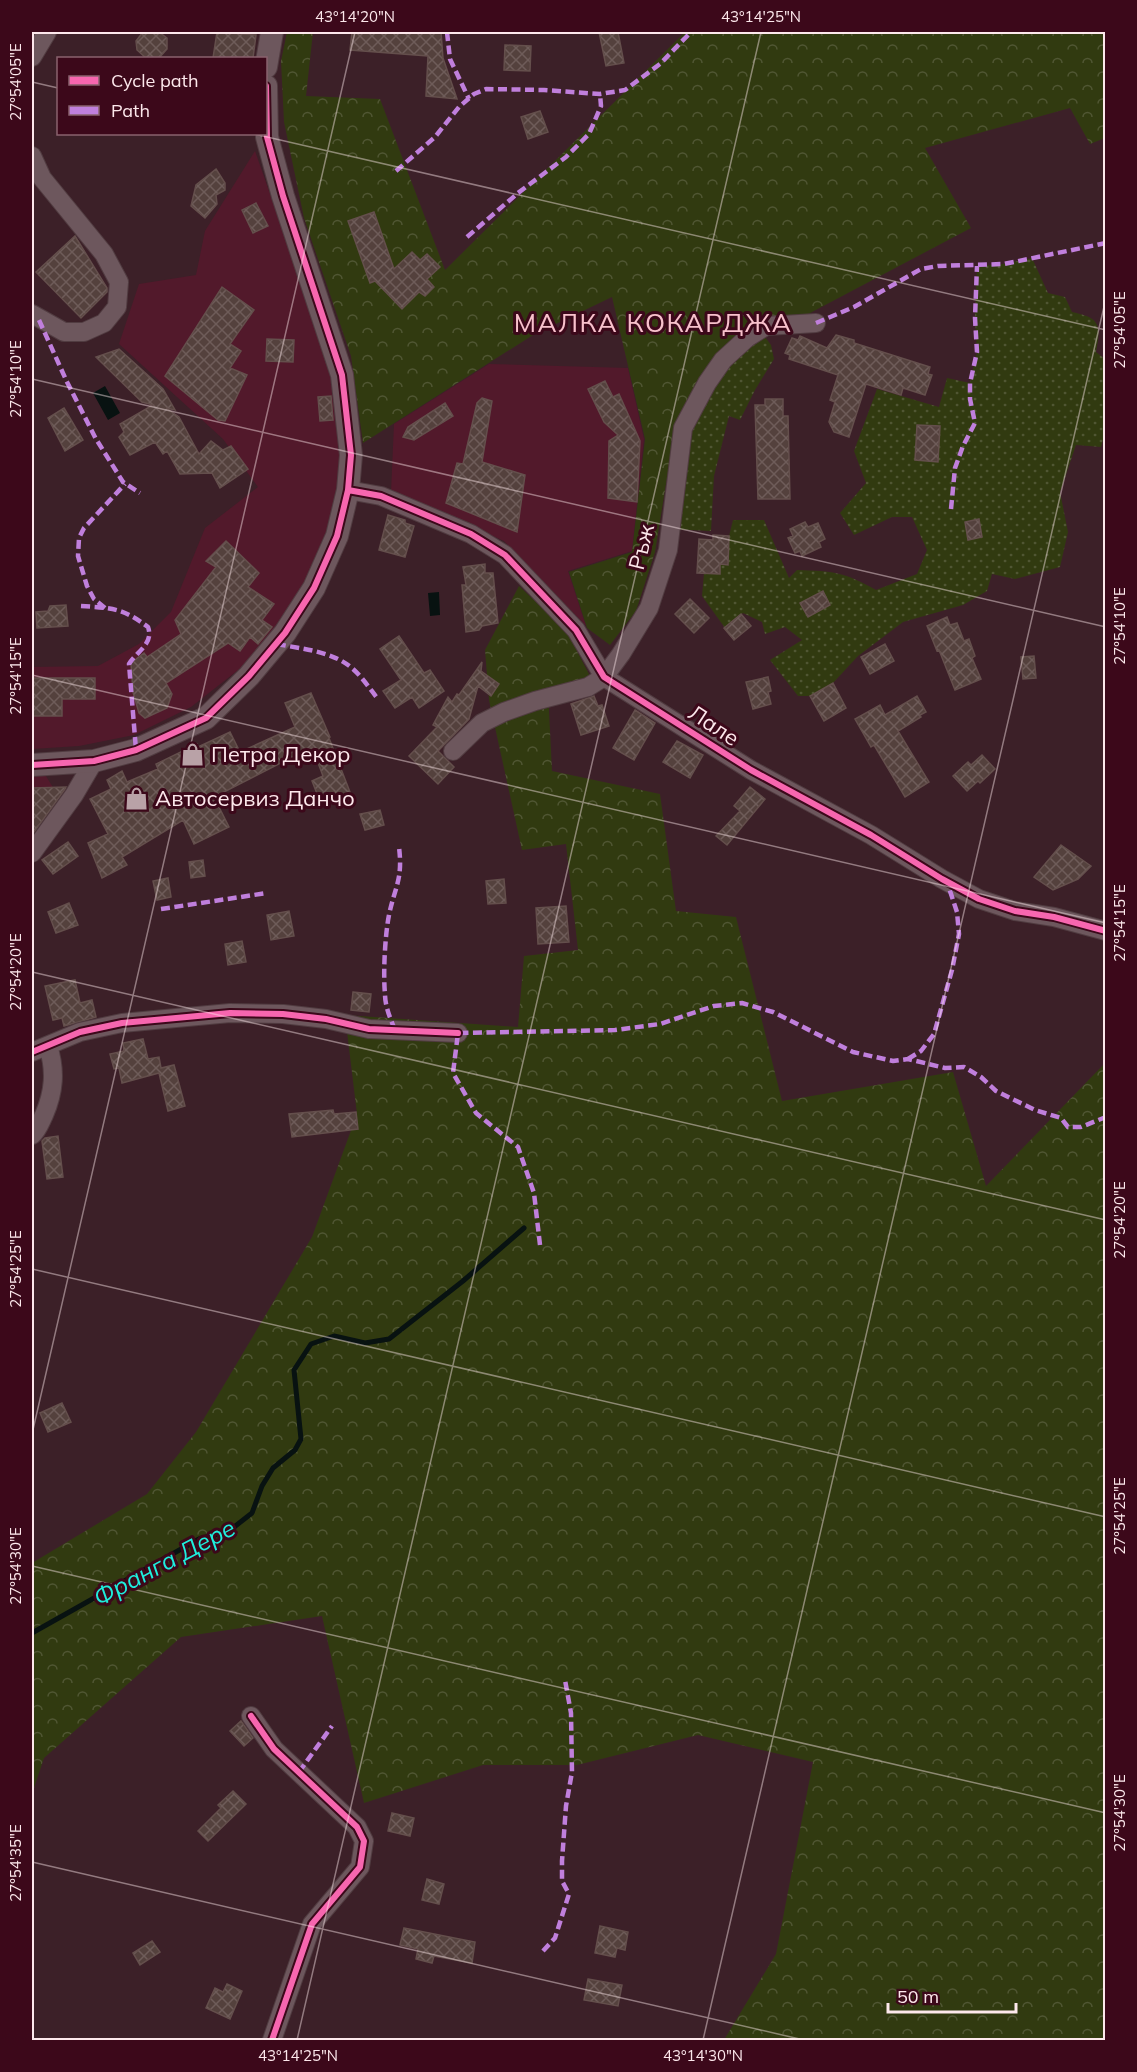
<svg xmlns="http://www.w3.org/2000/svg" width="1137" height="2072" font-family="Mulish,sans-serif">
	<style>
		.built { fill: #52192b }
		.grass { fill: url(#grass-dots) }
		.forest { fill: url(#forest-crowns) }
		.water { fill: #081211 }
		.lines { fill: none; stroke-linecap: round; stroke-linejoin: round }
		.stream { stroke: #081211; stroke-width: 5 }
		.building { fill: url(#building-cross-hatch); stroke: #644f4c; stroke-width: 1.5 }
		.minor-casing { stroke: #513c41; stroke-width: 20 }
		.tertiary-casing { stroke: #513c41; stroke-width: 24 }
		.minor { stroke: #6d575d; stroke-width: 18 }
		.tertiary { stroke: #6d575d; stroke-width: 22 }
		.quiet { stroke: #c07fdc; stroke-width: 4.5; stroke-dasharray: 9 4.5; stroke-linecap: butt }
		.cycleway-casing { stroke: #3c081a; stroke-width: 10 }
		.cycleway { stroke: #f766af; stroke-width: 6 }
		.ticks { fill: none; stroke: #fde8ec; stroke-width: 1.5; stroke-opacity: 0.45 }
		.labels { text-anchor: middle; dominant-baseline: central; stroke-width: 6; stroke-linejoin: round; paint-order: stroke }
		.street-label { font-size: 22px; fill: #fde8ec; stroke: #3c081a }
		.poi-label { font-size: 22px; fill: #fde8ec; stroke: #3c081a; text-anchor: start }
		.water-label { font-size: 24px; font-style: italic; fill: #1eefdd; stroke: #3c081a }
		.quarter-label { font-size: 26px; letter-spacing: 1.5px; fill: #f8c1cc; stroke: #3c081a }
		.neatline { fill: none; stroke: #fde8ec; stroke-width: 2 }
		.ticks-label { font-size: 15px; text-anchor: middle; fill: #fde8ec }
	</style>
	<defs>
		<pattern id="grass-dots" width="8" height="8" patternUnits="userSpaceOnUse" patternTransform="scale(1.5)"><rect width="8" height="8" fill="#313a10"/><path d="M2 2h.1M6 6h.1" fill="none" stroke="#505633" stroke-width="1.8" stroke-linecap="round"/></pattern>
		<pattern id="forest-crowns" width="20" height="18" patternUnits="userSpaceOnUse" patternTransform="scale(1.5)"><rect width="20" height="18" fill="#313a10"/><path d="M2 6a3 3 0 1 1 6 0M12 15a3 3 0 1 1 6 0" fill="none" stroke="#505633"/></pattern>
		<pattern id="building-cross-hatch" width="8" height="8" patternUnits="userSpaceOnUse" patternTransform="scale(1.5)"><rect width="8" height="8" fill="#54413d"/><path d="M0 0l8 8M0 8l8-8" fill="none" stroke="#6e5c59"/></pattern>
	</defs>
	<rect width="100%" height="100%" fill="#3c2028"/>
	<path class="built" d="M 255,151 L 313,316 L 336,395 L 342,453 L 337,505 L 317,564 L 286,614 L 242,667 L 191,707 L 134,735 L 79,746 L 32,749 L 32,667 L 98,666 L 139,644 L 171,612 L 205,528 L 258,487 L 223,439 L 119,344 L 139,284 L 196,275 L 205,231 Z
		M 489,364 L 628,368 L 644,439 L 632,551 L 568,571 L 586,626 L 504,541 L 391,492 L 394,424 Z
		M 32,772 L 44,773 L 54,789 L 32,821 Z"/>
	<path class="grass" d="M 1032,258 L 1048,293 L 1065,297 L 1072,312 C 1101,318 1101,325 1096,352 L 1105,359 L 1105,433 L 1101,447 L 1076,445 L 1060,492 L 1068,532 L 1060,567 L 1015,579 L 992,574 L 987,591 L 963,605 L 903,622 L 858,656 L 833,683 L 810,696 L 798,696 L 770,660 L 802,640 L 785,627 L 765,634 L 762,622 L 743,613 L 725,628 L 702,596 L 704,573 L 719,574 L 720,564 L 728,564 L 729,536 L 733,520 L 764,520 L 789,578 L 797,570 C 834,571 844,572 876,590 L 917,574 L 927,550 L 912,517 L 892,517 L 854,535 L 840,513 L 866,483 L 854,451 L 877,389 L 939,407 L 947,378 L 970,383 L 977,352 L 975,318 L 977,266 L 1004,264 Z
		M 760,330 L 771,345 L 774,359 L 755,390 L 740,420 L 729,416 L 714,476 L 711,531 L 671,529 L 679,471 L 707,383 Z"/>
	<path class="forest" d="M 287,32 L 313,32 L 306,96 L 380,99 L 445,270 L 685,32 L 1105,32 L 1105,138 L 1090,144 L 1070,108 L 925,148 L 971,228 L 795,321 L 763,318 L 718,353 L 675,428 L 655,552 L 636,611 L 610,645 L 587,628 L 569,572 L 632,552 L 645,439 L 612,297 L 533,335 L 363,443 L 351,356 L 304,218 L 284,122 L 281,61 Z
		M 519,586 L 566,630 L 590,676 L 548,690 L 552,771 L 660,794 L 676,911 L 736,917 L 782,1101 L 953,1072 L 986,1186 L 1105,1063 L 1105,2040 L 724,2040 L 776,1954 L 813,1762 L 698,1735 L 577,1765 L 483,1765 L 364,1803 L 322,1616 L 181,1637 L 44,1758 L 32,1794 L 32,1563 L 147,1494 L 196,1432 L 312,1237 L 357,1114 L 345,1015 L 518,1027 L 524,956 L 578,950 L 566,844 L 522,850 L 489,700 L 485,650 Z"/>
	<path class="water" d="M 105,386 L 120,413 L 108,420 L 93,393 Z
		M 439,592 L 440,615 L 430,616 L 428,593 Z"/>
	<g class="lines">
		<path class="stream" d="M 32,1633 L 199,1539 L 229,1531 L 252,1513 L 262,1486 L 273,1468 L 295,1450 L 301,1439 L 294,1370 L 311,1344 L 334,1336 L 365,1343 L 389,1339 L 463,1281 L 524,1228"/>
	</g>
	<path class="building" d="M 143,32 L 159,32 L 167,38 L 167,49 L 159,58 L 146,58 L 137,50 L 136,41 Z
		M 217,32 L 256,35 L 253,58 L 213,58 Z
		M 352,32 L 441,32 L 443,58 L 457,99 L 426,96 L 428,56 L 350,50 Z
		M 599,32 L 618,32 L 624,63 L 606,66 Z
		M 505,45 L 531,46 L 530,71 L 504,70 Z
		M 540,111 L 548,132 L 528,139 L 521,117 Z
		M 216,169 L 225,183 L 225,190 L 216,195 L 217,204 L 205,218 L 191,206 L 196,185 Z
		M 256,203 L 268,226 L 253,233 L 242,210 Z
		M 374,212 L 394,269 L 412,252 L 420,260 L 427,254 L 440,267 L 427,279 L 434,287 L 425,296 L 419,292 L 402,309 L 375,281 L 370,283 L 348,221 Z
		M 75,236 L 107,288 L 107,292 L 81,318 L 36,272 Z
		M 222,287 L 254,310 L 230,344 L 241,351 L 230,368 L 247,375 L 225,421 L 218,420 L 165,376 Z
		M 836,335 L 854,340 L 854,343 L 930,367 L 928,374 L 932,375 L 925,395 L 903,388 L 901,395 L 866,384 L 849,437 L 834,432 L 829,422 L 835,402 L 830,400 L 838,375 L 789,359 L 790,355 L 785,353 L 792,338 L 798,340 L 800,336 L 827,348 Z
		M 267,339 L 294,340 L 293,362 L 266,361 Z
		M 119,349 L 163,389 L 175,410 L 166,408 L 179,417 L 199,454 L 211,441 L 223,450 L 231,446 L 248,469 L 220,488 L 212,473 L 180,474 L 167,451 L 163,454 L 155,442 L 130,455 L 119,437 L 124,432 L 120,424 L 153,405 L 142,402 L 96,357 Z
		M 605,381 L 613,397 L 619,394 L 640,441 L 637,502 L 608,498 L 609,441 L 618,435 L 604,422 L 588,389 Z
		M 331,396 L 333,420 L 320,421 L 318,397 Z
		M 482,398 L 492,401 L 482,462 L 525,475 L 517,532 L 446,503 L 457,463 L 463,464 L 477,403 Z
		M 765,399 L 783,399 L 783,416 L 788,416 L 790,499 L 758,499 L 755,405 L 765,405 Z
		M 445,403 L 453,416 L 414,440 L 403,437 L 408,427 Z
		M 64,408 L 83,440 L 65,451 L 48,418 Z
		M 917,425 L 940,426 L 938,462 L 915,460 Z
		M 388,515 L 405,520 L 405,523 L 414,526 L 405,557 L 379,550 Z
		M 979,519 L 982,537 L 968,540 L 965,522 Z
		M 805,522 L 808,527 L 818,523 L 825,539 L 819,542 L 821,547 L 802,556 L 800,551 L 795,553 L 788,538 L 793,536 L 790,529 Z
		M 713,535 L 729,536 L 728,565 L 720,564 L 720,574 L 697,573 L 699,539 L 713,540 Z
		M 226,541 L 259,573 L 248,587 L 274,604 L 262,620 L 272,627 L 258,644 L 250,637 L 240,651 L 228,643 L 166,683 L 172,694 L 167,708 L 145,718 L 139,713 L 133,692 L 131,663 L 144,653 L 147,657 L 181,634 L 175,620 L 216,567 L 206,561 Z
		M 485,564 L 485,573 L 493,573 L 498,623 L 482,626 L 479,630 L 466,632 L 462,585 L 466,585 L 463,567 Z
		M 823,591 L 830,605 L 808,617 L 800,603 Z
		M 690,599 L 709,618 L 694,633 L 675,614 Z
		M 66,605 L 68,626 L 37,628 L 36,612 L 48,611 L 50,606 Z
		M 741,614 L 751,626 L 734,640 L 724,628 Z
		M 947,617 L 950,625 L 957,623 L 964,641 L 969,639 L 975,656 L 972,658 L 981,679 L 955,690 L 939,650 L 937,651 L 927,626 Z
		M 399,636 L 424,673 L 430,670 L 444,691 L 419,708 L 412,697 L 395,708 L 383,691 L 401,680 L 380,649 Z
		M 885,644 L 894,661 L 870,674 L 861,657 Z
		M 1034,656 L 1036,678 L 1023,679 L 1021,657 Z
		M 482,662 L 481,671 L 499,684 L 491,696 L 478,686 L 469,719 L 438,751 L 454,767 L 438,784 L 409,756 L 437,727 L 433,725 L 448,697 L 452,702 L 457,694 L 459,695 Z
		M 768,677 L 771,691 L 768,692 L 771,704 L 753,709 L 746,682 Z
		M 32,678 L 95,678 L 95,699 L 62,699 L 62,716 L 32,716 Z
		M 833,683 L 846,708 L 824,721 L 810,696 Z
		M 311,693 L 330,737 L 329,738 L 350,792 L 321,804 L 312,781 L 323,776 L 312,747 L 214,797 L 229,827 L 194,844 L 183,820 L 122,857 L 127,865 L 102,878 L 88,843 L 108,834 L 90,799 L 111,789 L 107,780 L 122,771 L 127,782 L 158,769 L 156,764 L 197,744 L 198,747 L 230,732 L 240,752 L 295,727 L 285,703 Z
		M 594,696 L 598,706 L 602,705 L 609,726 L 581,735 L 571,704 Z
		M 917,696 L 926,712 L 920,715 L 921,717 L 898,731 L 929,782 L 905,797 L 874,745 L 871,747 L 855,719 L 880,705 L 885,715 Z
		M 635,710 L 655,723 L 634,760 L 613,748 Z
		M 677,741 L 703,755 L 690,778 L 663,762 Z
		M 982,755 L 995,769 L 980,783 L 978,781 L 967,791 L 953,776 L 968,762 L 971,765 Z
		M 66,787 L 65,789 L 32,835 L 32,788 Z
		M 750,787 L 765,799 L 727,845 L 716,836 L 740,811 L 734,806 Z
		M 380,810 L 384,825 L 365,830 L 360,814 Z
		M 68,842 L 78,856 L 53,874 L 42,860 Z
		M 1061,845 L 1091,866 L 1078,879 L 1053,890 L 1034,877 Z
		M 203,860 L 205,876 L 191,878 L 189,862 Z
		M 168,878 L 171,897 L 157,900 L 153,881 Z
		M 504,879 L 506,903 L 488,904 L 486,881 Z
		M 69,903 L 78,925 L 56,933 L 48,912 Z
		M 566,906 L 569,942 L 538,944 L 536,908 Z
		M 289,911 L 294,936 L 271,940 L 267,915 Z
		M 242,941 L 246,962 L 228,965 L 225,944 Z
		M 75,980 L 80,1003 L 92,1000 L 96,1017 L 64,1026 L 62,1018 L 53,1020 L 45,986 Z
		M 353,992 L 371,994 L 369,1012 L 351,1010 Z
		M 143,1039 L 148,1059 L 159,1057 L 161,1068 L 174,1065 L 185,1106 L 168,1111 L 159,1073 L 122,1083 L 119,1068 L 114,1069 L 110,1054 L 124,1051 L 123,1043 Z
		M 333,1110 L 334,1114 L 356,1112 L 358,1129 L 292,1137 L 289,1114 Z
		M 58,1136 L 63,1177 L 47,1179 L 42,1141 L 45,1138 Z
		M 62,1403 L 71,1422 L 48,1432 L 40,1413 Z
		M 241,1721 L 253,1738 L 244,1746 L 230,1731 Z
		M 233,1791 L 246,1804 L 208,1841 L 198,1831 L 221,1808 L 218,1805 Z
		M 392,1813 L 414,1818 L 410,1836 L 388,1831 Z
		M 427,1879 L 444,1884 L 439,1904 L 422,1900 Z
		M 600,1926 L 628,1932 L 625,1950 L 617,1948 L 615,1957 L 595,1953 Z
		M 404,1928 L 475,1942 L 472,1963 L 434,1956 L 432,1963 L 416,1959 L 418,1949 L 400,1945 Z
		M 152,1941 L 160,1952 L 140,1965 L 133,1953 Z
		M 588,1979 L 622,1985 L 618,2006 L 584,2000 Z
		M 227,1984 L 242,1991 L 230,2019 L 206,2008 L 215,1988 L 223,1992 Z"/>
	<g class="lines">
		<defs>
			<path id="minor" d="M 32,57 L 47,32
				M 32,156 L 42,178 L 104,254 L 119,282 L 117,307 L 104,323 L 84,332 L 64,332 L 32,314
				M 348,490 L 381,496 L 471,534 L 505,555 L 576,630 L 604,677 L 751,770 L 871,835 L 942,879 L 979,899 L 1015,911 L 1054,917 L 1106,931
				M 453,751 L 482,723 L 504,712 L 535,701 L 588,687 L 604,677 L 621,654 L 649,608 L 668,550 L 683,428 L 707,383 L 723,360 L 747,338 L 766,326 L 816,323
				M 32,853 L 74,795 L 94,761
				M 32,1052 L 80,1032 L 122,1023 L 230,1013 L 283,1014 L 326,1019 L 369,1029 L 458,1033
				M 32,1135 C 38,1130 40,1123 44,1115 C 54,1092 56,1071 48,1046
				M 251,1716 L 274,1749 L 357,1827 L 364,1841 L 360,1867 L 312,1924 L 272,2040"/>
			<path id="tertiary" d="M 266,67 L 272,32
				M 32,765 L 94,761 L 136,750 L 206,718 L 249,676 L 285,633 L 314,588 L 337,536 L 348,490 L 351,455 L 342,375 L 283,196 L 267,137 L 266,86"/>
		</defs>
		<use href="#minor" class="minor-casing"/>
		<use href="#tertiary" class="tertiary-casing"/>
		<use href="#minor" class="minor"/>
		<use href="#tertiary" class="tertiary"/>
		<path class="quiet" d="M 447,32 L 450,59 L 469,99
			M 396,171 L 435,137 L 459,107 L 474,94 L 486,89 L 544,90 L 600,94 L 625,90 L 660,64 L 691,32
			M 467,237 L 518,193 L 566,157 L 589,134 L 601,106 L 600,94
			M 39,320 L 67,382 L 96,439 L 123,482 L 140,493
			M 816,323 L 854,307 L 921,269 L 938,266 L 1004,264 L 1106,243
			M 951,509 L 955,468 L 963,446 L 975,423 L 970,399 L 970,383 L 977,352 L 975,318 L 977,266
			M 81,606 C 112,608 123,608 148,627 C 154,644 137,651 129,664 L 136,750
			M 105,608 L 94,599 L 87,586 L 78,556 L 79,538 L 84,528 L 125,484
			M 277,644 C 302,649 333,651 353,669 C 363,678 370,689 378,699
			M 161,909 L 267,893
			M 395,1030 C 390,1018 385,1006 385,994 C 383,974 385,935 389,915 C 395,886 403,880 399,847
			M 908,1059 L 921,1051 L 934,1034 L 952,970 L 959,934 L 957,912 L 947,882
			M 540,1245 L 534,1193 L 518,1147 L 476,1113 L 453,1073 L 458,1033 L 615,1030 L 660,1024 L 714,1006 L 742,1003 L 773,1012 L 853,1052 L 893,1061 L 908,1059 L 945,1068 L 964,1067 L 981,1077 L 996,1091 L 1035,1110 L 1061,1118 L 1068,1127 L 1081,1127 L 1106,1117
			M 299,1772 L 332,1726
			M 543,1951 L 555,1938 L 569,1894 L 562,1881 L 562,1861 L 566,1806 L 572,1772 L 571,1713 L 565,1680"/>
		<defs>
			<path id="cycleway" d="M 348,490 L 381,496 L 471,534 L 505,555 L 576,630 L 604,677 L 751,770 L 871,835 L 942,879 L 979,899 L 1015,911 L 1054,917 L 1106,931
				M 32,765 L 94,761 L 136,750 L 206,718 L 249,676 L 285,633 L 314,588 L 337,536 L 348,490 L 351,455 L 342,375 L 283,196 L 267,137 L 266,86
				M 32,1052 L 80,1032 L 122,1023 L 230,1013 L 283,1014 L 326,1019 L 369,1029 L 458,1033
				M 251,1716 L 274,1749 L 357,1827 L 364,1841 L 360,1867 L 312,1924 L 272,2040"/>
		</defs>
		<use href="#cycleway" class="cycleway-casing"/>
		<use href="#cycleway" class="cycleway"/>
	</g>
	<path class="ticks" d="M 1098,32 L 1106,33M 32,82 L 58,88M 254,134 L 1106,330M 32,379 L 1106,627M 32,675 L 1106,923M 32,972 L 1106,1220M 32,1269 L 1106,1517M 32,1434 L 355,32M 32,1566 L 1106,1813M 32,1862 L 804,2040M 297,2040 L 761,32M 703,2040 L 1106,298"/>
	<defs>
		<symbol id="shop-bare" viewBox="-9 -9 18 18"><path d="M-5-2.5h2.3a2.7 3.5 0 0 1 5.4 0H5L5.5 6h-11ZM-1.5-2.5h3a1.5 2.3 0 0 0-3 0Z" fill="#b9a2a7" stroke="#3c081a" stroke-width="2.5" paint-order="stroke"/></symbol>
	</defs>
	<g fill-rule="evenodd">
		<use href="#shop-bare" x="176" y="738" width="33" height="33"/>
		<use href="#shop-bare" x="120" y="782" width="33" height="33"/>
	</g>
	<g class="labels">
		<g class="street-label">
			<text transform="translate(641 547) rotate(-76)">Ръж</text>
			<text transform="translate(714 725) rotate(33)">Лале</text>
		</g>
		<g class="poi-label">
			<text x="211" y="754">Петра Декор</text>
			<text x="155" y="798">Автосервиз Данчо</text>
		</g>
		<g class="water-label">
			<text transform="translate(164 1562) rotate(-28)">Франга Дере</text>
		</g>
		<g class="quarter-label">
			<text x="653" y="322">МАЛКА КОКАРДЖА</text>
		</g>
	</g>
	<rect width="1137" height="2072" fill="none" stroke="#3c081a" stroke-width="66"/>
	<rect x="57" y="57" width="210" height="78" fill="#3c081a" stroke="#89626e" stroke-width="1.5"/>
	<rect x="69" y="76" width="30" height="9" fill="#f766af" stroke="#89626e" stroke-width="1.5"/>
	<text x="111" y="87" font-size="18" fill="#fde8ec">Cycle path</text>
	<rect x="69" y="106" width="30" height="9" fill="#c07fdc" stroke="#89626e" stroke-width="1.5"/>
	<text x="111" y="117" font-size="18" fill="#fde8ec">Path</text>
	<path d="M888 2003v9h128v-9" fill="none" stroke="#fde8ec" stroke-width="3"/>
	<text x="897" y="2003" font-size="18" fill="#fde8ec" stroke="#3c081a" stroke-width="4.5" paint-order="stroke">50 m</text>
	<rect x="33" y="33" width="1071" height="2006" class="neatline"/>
	<g class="ticks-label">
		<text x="355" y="22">43°14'20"N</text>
		<text x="761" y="22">43°14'25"N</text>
		<text transform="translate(16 82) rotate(-90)" y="5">27°54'05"E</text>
		<text transform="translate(1120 330) rotate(-90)" y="5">27°54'05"E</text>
		<text transform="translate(16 379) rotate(-90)" y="5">27°54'10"E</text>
		<text transform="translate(1120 626) rotate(-90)" y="5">27°54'10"E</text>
		<text transform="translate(16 676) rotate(-90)" y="5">27°54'15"E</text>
		<text transform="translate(1120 923) rotate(-90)" y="5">27°54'15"E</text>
		<text transform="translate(16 972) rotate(-90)" y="5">27°54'20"E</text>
		<text transform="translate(1120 1220) rotate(-90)" y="5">27°54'20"E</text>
		<text transform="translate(16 1269) rotate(-90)" y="5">27°54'25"E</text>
		<text transform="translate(1120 1516) rotate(-90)" y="5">27°54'25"E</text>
		<text transform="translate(16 1566) rotate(-90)" y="5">27°54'30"E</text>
		<text transform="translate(1120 1813) rotate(-90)" y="5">27°54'30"E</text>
		<text transform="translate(16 1863) rotate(-90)" y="5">27°54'35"E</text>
		<text x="298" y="2061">43°14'25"N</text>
		<text x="703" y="2061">43°14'30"N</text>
	</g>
</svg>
